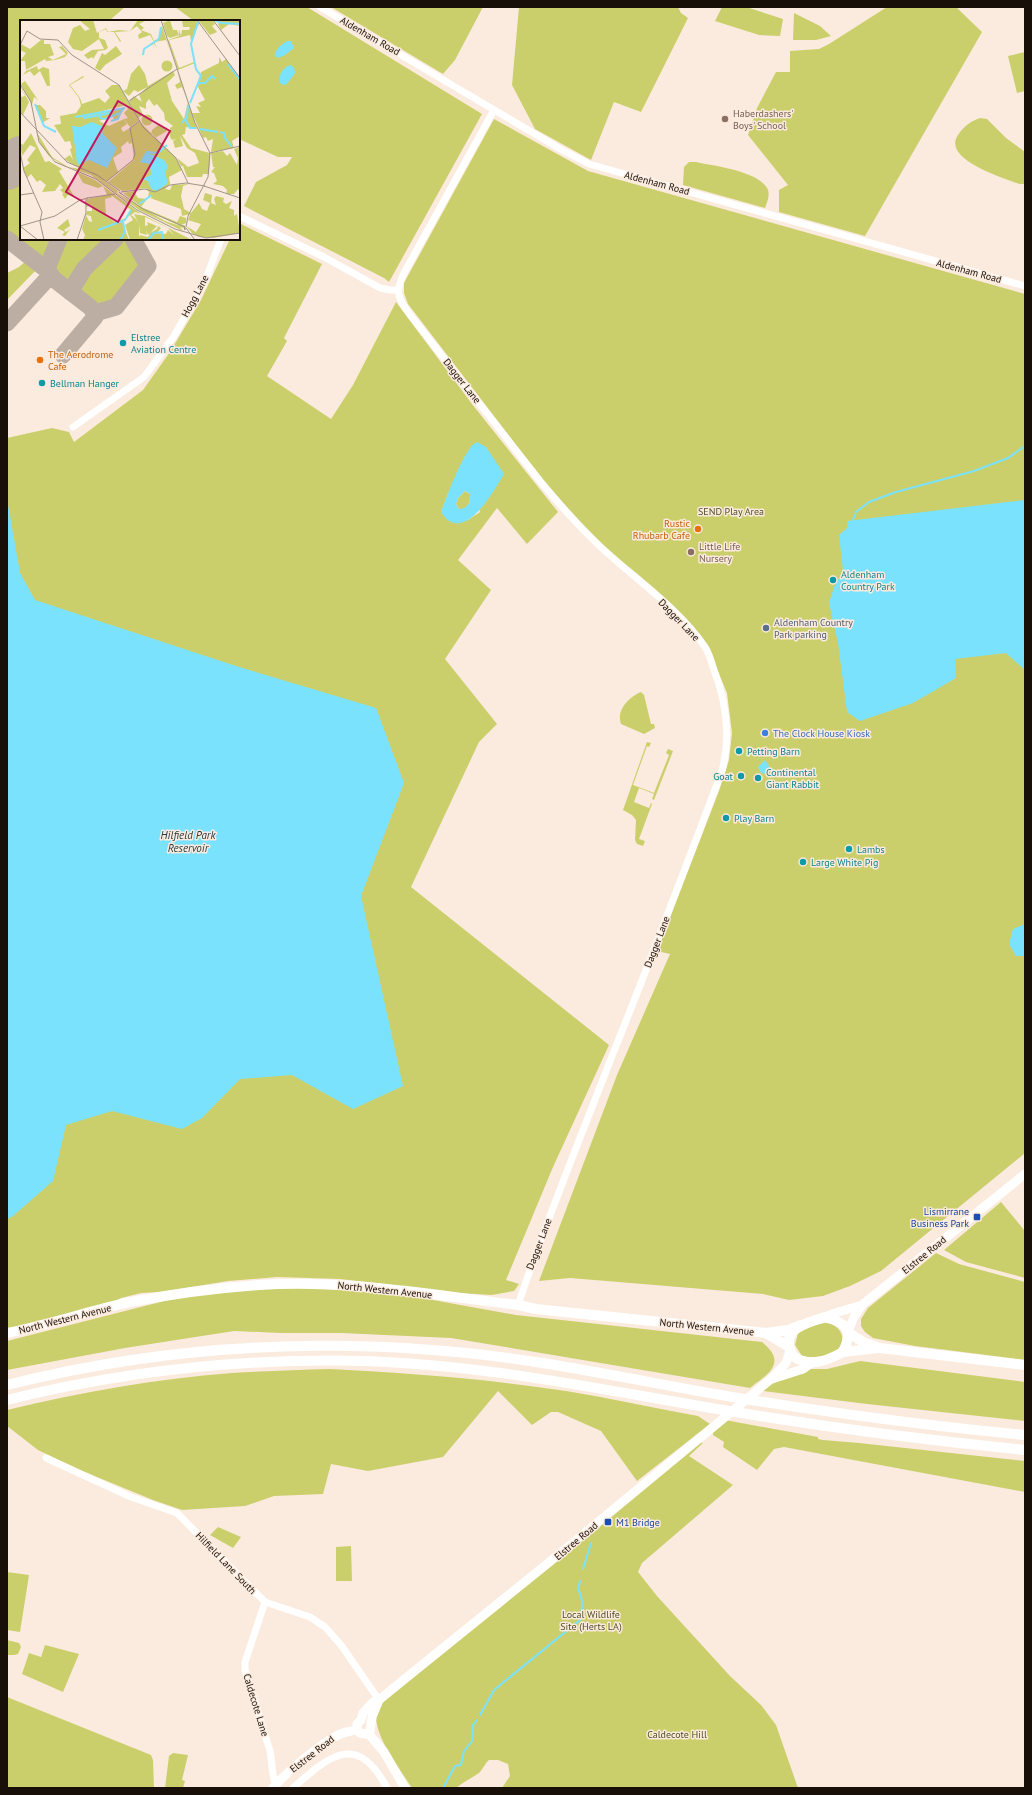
<svg xmlns="http://www.w3.org/2000/svg" width="1032" height="1795" font-family="'PT Sans',sans-serif">
	<style>
		.green { fill: #cbcf6b; fill-rule: evenodd }
		.water { fill: #7be2fe; fill-rule: evenodd }
		.lines { fill: none; stroke-linecap: round; stroke-linejoin: round }
		.stream { stroke: #7be2fe; stroke-width: 2 }
		.taxiway { stroke: #bcaea3; stroke-width: 17 }
		.runway { stroke: #bcaea3; stroke-width: 42 }
		.minor { stroke: #fff; stroke-width: 7 }
		.major { stroke: #fff; stroke-width: 9 }
		.highway { stroke: #fff; stroke-width: 10 }
		.education-dot { fill: #8d6e63; stroke: #fbebde; stroke-width: 1.5 }
		.culture-dot { fill: #0f9aa8; stroke: #fbebde; stroke-width: 1.5 }
		.food-dot { fill: #e8710a; stroke: #fbebde; stroke-width: 1.5 }
		.service-dot { fill: #5c6f8a; stroke: #fbebde; stroke-width: 1.5 }
		.shop-dot { fill: #3f7fe0; stroke: #fbebde; stroke-width: 1.5 }
		.transit-dot { fill: #1a4fb4; stroke: #fbebde; stroke-width: 1.5 }
		.labels { text-anchor: middle; dominant-baseline: central; stroke-width: 3; stroke-linejoin: round; paint-order: stroke }
		.street-label { font-size: 10px; fill: #180f08; stroke: #fbebde }
		.education-label { font-size: 10px; fill: #785e54; stroke: #fbebde; text-anchor: start }
		.culture-label { font-size: 10px; fill: #0d838f; stroke: #fbebde; text-anchor: start }
		.food-label { font-size: 10px; fill: #c56008; stroke: #fbebde; text-anchor: start }
		.park-label { font-size: 10px; fill: #4d4f23; stroke: #fbebde }
		.service-label { font-size: 10px; fill: #4e5e75; stroke: #fbebde; text-anchor: start }
		.shop-label { font-size: 10px; fill: #366cbe; stroke: #fbebde; text-anchor: start }
		.transit-label { font-size: 10px; fill: #164399; stroke: #fbebde; text-anchor: end }
		.water-label { font-size: 11px; font-style: italic; fill: #243c43; stroke: #fbebde }
		.inset-river { fill: none; stroke: #7be2fe; stroke-width: 2 }
		.inset-road { fill: none; stroke: #a09388; stroke-width: 1 }
		.view { fill: #c2185b; fill-opacity: 0.15; stroke: #c2185b; stroke-width: 2 }
		.inset-edge { fill: none; stroke: #180f08; stroke-width: 2 }
	</style>
	<rect width="100%" height="100%" fill="#fbebde"/>
	<path class="green" d="M 7,7 L 125,7 L 110,20 L 111,21 L 21,21 L 21,139 L 7,151 Z
		M 175,7 L 307,7 L 482,114 L 389,282 L 384,278 L 244,206 L 256,182 L 287,165 L 292,157 L 278,157 L 239,139 L 239,21 L 194,21 Z
		M 331,7 L 483,7 L 455,60 L 443,74 Z
		M 519,7 L 678,7 L 681,13 L 688,18 L 641,112 L 614,102 L 591,160 L 535,129 L 512,85 Z
		M 722,7 L 746,7 L 783,19 L 780,36 L 759,35 L 715,21 Z
		M 887,7 L 956,7 L 982,32 L 865,236 L 779,212 L 779,190 L 788,185 L 748,135 L 757,108 L 776,72 L 790,72 L 790,51 L 819,49 L 829,44 Z
		M 794,13 L 820,26 L 831,36 L 816,40 L 793,40 Z
		M 1025,52 L 1025,91 L 1017,93 L 1008,56 Z
		M 980,118 L 987,119 L 1006,138 L 1025,152 L 1025,184 L 1019,184 C 1004,178 941,159 958,135 C 964,126 971,121 980,118 Z
		M 494,119 L 588,171 L 1025,294 L 1025,1153 L 881,1271 L 850,1286 L 823,1296 L 789,1300 L 763,1294 L 570,1278 L 539,1281 L 617,1075 L 670,954 L 657,951 L 719,791 L 729,760 L 732,733 L 727,693 L 709,650 L 573,516 L 546,484 L 408,304 L 404,293 L 404,283 Z
		M 689,162 L 696,162 C 714,166 760,171 768,190 C 770,196 767,202 765,208 L 683,185 L 684,167 Z
		M 21,176 L 21,239 L 55,239 L 45,263 L 7,233 L 7,187 Z
		M 239,223 L 322,264 L 284,338 L 287,341 L 267,376 L 331,419 L 353,385 L 396,302 L 472,404 L 558,512 L 527,544 L 497,508 L 458,560 L 491,590 L 445,659 L 497,724 L 479,742 L 411,887 L 609,1045 L 553,1167 L 506,1280 L 519,1284 L 514,1291 L 492,1295 L 458,1293 L 340,1279 L 277,1277 L 228,1281 L 161,1292 L 141,1293 L 121,1298 L 109,1304 L 7,1329 L 7,438 L 52,428 L 69,432 L 74,442 L 143,390 L 170,352 L 201,300 L 230,239 L 239,239 ZM 465,456 L 480,512 L 468,520 L 441,512 L 448,494 Z
		M 61,239 L 110,239 L 83,265 L 72,284 C 47,264 49,268 61,239 Z
		M 120,240 L 125,241 L 141,265 L 115,299 L 98,304 L 77,287 L 88,269 Z
		M 27,260 L 37,269 L 7,300 L 7,273 L 19,267 Z
		M 465,491 L 470,494 C 471,500 469,505 464,509 L 459,509 L 456,504 L 458,498 Z
		M 641,692 L 644,695 L 651,724 L 654,724 L 655,728 L 644,734 L 621,724 C 616,710 629,697 641,692 Z
		M 647,742 L 651,743 L 649,747 L 647,746 L 633,785 L 654,793 L 669,755 L 666,753 L 668,749 L 673,751 L 654,800 L 652,799 L 654,794 L 639,788 L 634,802 L 649,808 L 651,803 L 652,804 L 639,839 L 645,841 L 643,846 L 637,844 L 635,840 L 636,820 L 632,815 L 623,810 Z
		M 1001,1202 L 1025,1231 L 1025,1278 L 966,1262 L 944,1250 Z
		M 936,1253 L 959,1264 L 1025,1282 L 1025,1360 L 915,1346 L 873,1338 L 865,1332 L 861,1326 L 861,1319 L 868,1308 Z
		M 281,1287 L 389,1292 L 516,1315 L 762,1342 C 788,1363 768,1374 750,1388 L 451,1338 L 341,1333 L 280,1333 L 234,1331 L 125,1348 L 7,1370 L 7,1341 L 180,1297 Z
		M 825,1323 C 838,1323 849,1338 838,1349 C 830,1356 812,1359 802,1356 L 795,1345 L 798,1333 L 814,1325 Z
		M 860,1361 L 1025,1382 L 1025,1421 L 867,1404 L 763,1391 L 771,1384 L 810,1369 L 827,1369 Z
		M 330,1369 C 409,1373 488,1379 566,1391 C 610,1398 654,1408 698,1416 L 710,1424 L 637,1481 L 601,1431 L 558,1412 L 551,1412 L 532,1425 L 498,1391 L 443,1457 L 368,1471 L 331,1464 L 323,1494 L 274,1496 L 245,1506 L 182,1510 L 153,1500 L 75,1468 L 38,1450 L 7,1426 L 7,1410 C 81,1392 156,1379 232,1373 C 265,1371 297,1370 330,1369 Z
		M 725,1420 L 818,1437 L 818,1439 L 823,1440 L 859,1443 L 1025,1461 L 1025,1492 L 784,1447 L 774,1449 L 757,1470 L 723,1447 L 724,1442 L 713,1435 L 713,1430 Z
		M 699,1442 L 703,1443 L 689,1456 L 733,1485 L 642,1563 L 638,1572 L 657,1596 L 730,1676 L 761,1705 L 776,1725 L 798,1788 L 502,1788 L 510,1776 L 508,1764 L 498,1760 L 489,1760 C 485,1763 483,1769 479,1773 C 472,1778 463,1782 456,1788 L 412,1788 C 401,1771 371,1732 377,1712 C 378,1708 381,1704 383,1701 Z
		M 218,1527 L 241,1537 L 233,1548 L 210,1535 Z
		M 351,1546 L 352,1581 L 336,1581 L 336,1547 Z
		M 7,1572 L 29,1575 L 20,1632 L 7,1630 Z
		M 7,1640 L 19,1643 L 21,1647 L 18,1654 L 14,1655 L 7,1655 Z
		M 45,1645 L 79,1654 L 63,1692 L 22,1674 L 29,1653 L 41,1657 Z
		M 7,1697 L 151,1755 L 153,1760 L 154,1788 L 7,1788 Z
		M 173,1753 L 188,1755 L 182,1780 L 185,1781 L 183,1788 L 165,1788 L 169,1756 Z"/>
	<path class="water" d="M 287,41 L 291,41 L 294,48 L 285,55 L 278,58 L 275,56 C 276,48 281,45 287,41 Z
		M 291,65 L 294,68 L 295,73 L 287,84 L 283,85 L 280,83 C 278,75 283,67 291,65 Z
		M 477,442 L 486,447 L 504,474 C 494,491 463,547 441,512 C 446,499 465,446 477,442 ZM 465,491 L 470,494 C 471,502 468,509 459,509 L 456,504 L 458,498 Z
		M 7,499 L 20,573 L 35,600 L 236,666 L 376,708 L 404,783 L 361,896 L 403,1086 L 353,1109 L 292,1075 L 240,1079 L 202,1118 L 182,1129 L 112,1111 L 66,1125 L 53,1181 L 13,1216 L 7,1219 Z
		M 1025,500 L 1025,670 L 1006,653 L 955,659 L 956,678 L 913,703 L 860,721 L 847,712 L 838,643 L 829,603 L 834,587 L 843,571 L 839,535 L 847,528 L 847,521 Z
		M 765,760 L 769,766 L 769,770 L 764,774 L 761,773 L 758,767 Z
		M 1025,924 L 1025,956 L 1016,956 L 1009,944 L 1013,929 Z"/>
	<g class="lines">
		<path class="stream" d="M 853,520 L 856,512 L 869,502 L 896,492 L 974,471 L 1008,458 L 1025,446
			M 583,1569 L 591,1543
			M 480,1715 L 494,1690 L 580,1620 C 582,1609 584,1600 578,1589 L 580,1581
			M 443,1788 L 455,1766 L 461,1765 L 464,1751 L 472,1741 L 473,1725 L 477,1720"/>
		<path class="taxiway" d="M 7,239 L 47,270 L 55,280 L 90,307 L 95,313
			M 70,292 L 84,269 L 115,239
			M 95,313 L 116,307 L 148,266 L 133,239
			M 7,323 L 49,277 L 48,266 L 59,239
			M 63,355 L 95,317 L 95,313"/>
		<path class="runway" d="M 7,169 L 21,157"/>
		<path class="minor" d="M 320,7 L 562,150 L 589,164 L 1025,286
			M 494,110 L 404,273 C 394,293 399,300 411,316 L 540,481 C 560,505 581,529 604,550 C 638,581 679,609 705,647 C 709,653 711,660 713,667 C 726,700 731,736 722,771 C 686,866 650,962 612,1056 C 580,1139 546,1221 518,1305
			M 239,216 L 324,257 L 380,288 L 390,290 L 398,290
			M 73,427 L 144,377 L 174,336 L 205,281 L 221,239
			M 46,1458 L 131,1497 L 177,1513 L 265,1602 L 310,1617 L 325,1627 L 341,1645 L 379,1700
			M 265,1602 L 245,1662 L 245,1670 L 270,1751 C 272,1759 272,1779 276,1785
			M 293,1788 C 329,1756 357,1731 387,1788"/>
		<path class="major" d="M 825,1317 L 835,1313 L 862,1305
			M 848,1331 L 854,1317 L 862,1305 L 1025,1174
			M 772,1379 L 803,1369 L 810,1364
			M 379,1700 L 372,1717 L 370,1731 L 366,1734 L 360,1733 L 357,1730 L 357,1724 L 361,1720 L 363,1713 L 373,1702 L 379,1700 L 401,1682 L 568,1547 L 771,1379 L 786,1363 L 790,1351
			M 368,1733 L 384,1752 L 405,1788
			M 273,1788 C 283,1775 321,1744 336,1736 C 343,1732 349,1731 357,1730"/>
		<path class="highway" d="M 825,1317 C 848,1323 853,1331 843,1352 C 827,1361 809,1368 793,1356 C 778,1329 806,1323 825,1317 Z
			M 7,1333 C 49,1325 89,1311 130,1302 C 172,1294 216,1288 259,1285 C 345,1279 432,1295 518,1305 L 536,1309 L 766,1333 L 788,1330 L 801,1325
			M 766,1333 L 789,1347
			M 849,1333 L 863,1342 L 880,1348 L 1025,1365
			M 843,1352 L 878,1348
			M 7,1385 C 146,1350 290,1339 432,1350 C 535,1357 636,1381 738,1398 C 833,1413 929,1426 1025,1435
			M 7,1400 C 124,1371 245,1358 365,1361 C 486,1365 604,1390 723,1410 C 823,1427 924,1440 1025,1450"/>
	</g>
	<g class="education-dot">
		<circle cx="725" cy="119" r="4"/>
		<circle cx="691" cy="552" r="4"/>
	</g>
	<g class="culture-dot">
		<circle cx="123" cy="343" r="4"/>
		<circle cx="42" cy="383" r="4"/>
		<circle cx="833" cy="580" r="4"/>
		<circle cx="739" cy="751" r="4"/>
		<circle cx="741" cy="776" r="4"/>
		<circle cx="758" cy="778" r="4"/>
		<circle cx="726" cy="818" r="4"/>
		<circle cx="849" cy="849" r="4"/>
		<circle cx="803" cy="862" r="4"/>
	</g>
	<g class="food-dot">
		<circle cx="40" cy="360" r="4"/>
		<circle cx="698" cy="529" r="4"/>
	</g>
	<circle class="service-dot" cx="766" cy="628" r="4"/>
	<circle class="shop-dot" cx="765" cy="733" r="4"/>
	<g class="transit-dot">
		<rect x="973" y="1213" width="8" height="8" rx="2"/>
		<rect x="604" y="1518" width="8" height="8" rx="2"/>
	</g>
	<g class="labels">
		<g class="street-label">
			<text transform="translate(370 36) rotate(30)">Aldenham Road</text>
			<text transform="translate(657 183) rotate(15)">Aldenham Road</text>
			<text transform="translate(969 271) rotate(15)">Aldenham Road</text>
			<text transform="translate(195 296) rotate(-62)">Hogg Lane</text>
			<text transform="translate(462 381) rotate(52)">Dagger Lane</text>
			<text transform="translate(679 620) rotate(46)">Dagger Lane</text>
			<text transform="translate(657 942) rotate(-69)">Dagger Lane</text>
			<text transform="translate(539 1244) rotate(-69)">Dagger Lane</text>
			<text transform="translate(924 1255) rotate(-39)">Elstree Road</text>
			<text transform="translate(385 1290) rotate(6)">North Western Avenue</text>
			<text transform="translate(65 1319) rotate(-14)">North Western Avenue</text>
			<text transform="translate(707 1327) rotate(6)">North Western Avenue</text>
			<text transform="translate(576 1541) rotate(-40)">Elstree Road</text>
			<text transform="translate(226 1563) rotate(46)">Hilfield Lane South</text>
			<text transform="translate(256 1705) rotate(73)">Caldecote Lane</text>
			<text transform="translate(312 1754) rotate(-38)">Elstree Road</text>
		</g>
		<g class="education-label">
			<text x="733" y="113">Haberdashers'<tspan x="733" dy="12">Boys' School</tspan></text>
			<text x="699" y="546">Little Life<tspan x="699" dy="12">Nursery</tspan></text>
		</g>
		<g class="culture-label">
			<text x="131" y="337">Elstree<tspan x="131" dy="12">Aviation Centre</tspan></text>
			<text x="50" y="383">Bellman Hanger</text>
			<text x="841" y="574">Aldenham<tspan x="841" dy="12">Country Park</tspan></text>
			<text x="747" y="751">Petting Barn</text>
			<text x="766" y="772">Continental<tspan x="766" dy="12">Giant Rabbit</tspan></text>
			<text x="733" y="776" text-anchor="end">Goat</text>
			<text x="734" y="818">Play Barn</text>
			<text x="857" y="849">Lambs</text>
			<text x="811" y="862">Large White Pig</text>
		</g>
		<g class="food-label">
			<text x="48" y="354">The Aerodrome<tspan x="48" dy="12">Cafe</tspan></text>
			<text x="690" y="523" text-anchor="end">Rustic<tspan x="690" dy="12">Rhubarb Cafe</tspan></text>
		</g>
		<g class="park-label">
			<text x="731" y="511">SEND Play Area</text>
			<text x="591" y="1614">Local Wildlife<tspan x="591" dy="12">Site (Herts LA)</tspan></text>
			<text x="677" y="1734">Caldecote Hill</text>
		</g>
		<g class="service-label">
			<text x="774" y="622">Aldenham Country<tspan x="774" dy="12">Park parking</tspan></text>
		</g>
		<g class="shop-label">
			<text x="773" y="733">The Clock House Kiosk</text>
		</g>
		<g class="transit-label">
			<text x="969" y="1211">Lismirrane<tspan x="969" dy="12">Business Park</tspan></text>
			<text x="616" y="1522" text-anchor="start">M1 Bridge</text>
		</g>
		<g class="water-label">
			<text x="188" y="835">Hilfield Park<tspan x="188" dy="13">Reservoir</tspan></text>
		</g>
	</g>
	<g transform="translate(20 20)">
		<rect width="220" height="220" fill="#fbebde"/>
		<path d="M 59,0 L 73,0 L 77,13 L 86,8 L 88,12 L 99,10 L 110,11 L 118,0 L 127,0 L 119,4 L 124,8 L 121,10 L 131,14 L 134,21 L 139,18 L 142,6 L 150,31 L 146,20 L 134,22 L 137,28 L 134,24 L 129,26 L 134,22 L 130,15 L 119,19 L 118,15 L 122,12 L 117,6 L 110,11 L 95,12 L 101,21 L 100,22 L 94,12 L 87,12 L 86,9 L 79,12 L 79,18 L 85,20 L 88,28 L 85,30 L 78,31 L 73,39 L 72,37 L 68,39 L 64,35 L 72,30 L 84,29 L 79,19 L 62,31 L 53,29 L 48,22 L 53,8 L 60,5 L 65,11 L 70,9 ZM 150,0 L 153,10 L 157,10 L 159,15 L 150,18 L 147,16 L 143,3 ZM 162,0 L 176,0 L 179,4 L 171,21 L 175,43 L 158,50 L 148,20 L 159,16 L 159,9 L 161,16 L 162,10 L 169,10 L 170,7 L 163,7 ZM 170,15 L 174,42 L 159,48 L 149,20 ZM 178,0 L 192,0 L 195,4 L 192,6 L 197,12 L 190,15 ZM 196,0 L 220,0 L 220,6 L 209,4 L 201,10 L 198,4 L 200,2 ZM 2,20 L 1,24 L 10,29 L 21,20 L 24,20 L 24,24 L 30,24 L 34,35 L 28,37 L 33,40 L 46,34 L 39,27 L 42,26 L 48,33 L 45,37 L 35,40 L 26,41 L 25,39 L 6,50 L 5,41 L 0,41 L 6,33 L 0,30 L 0,22 ZM 96,26 L 102,34 L 85,45 L 80,51 L 75,48 L 82,33 L 85,35 ZM 199,37 L 202,42 L 206,39 L 220,59 L 220,116 L 212,121 L 214,128 L 191,132 L 193,119 L 188,121 L 186,117 L 183,118 L 172,93 L 180,93 L 176,86 L 181,87 L 178,83 L 185,80 L 177,65 L 181,52 L 199,43 ZM141.5 46a5.5 5.5 0 1 1 11 0a5.5 5.5 0 1 1-11 0ZM 119,45 L 125,54 L 128,66 L 153,51 L 155,55 L 147,63 L 152,81 L 164,99 L 168,82 L 162,67 L 157,69 L 155,65 L 160,62 L 157,50 L 177,109 L 166,107 L 165,114 L 162,115 L 171,128 L 190,133 L 189,154 L 183,154 L 182,157 L 167,157 L 163,146 L 161,146 L 157,138 L 168,147 L 179,143 L 175,133 L 167,128 L 160,116 L 163,126 L 155,128 L 153,121 L 156,119 L 152,120 L 150,117 L 150,108 L 153,106 L 145,100 L 144,93 L 137,84 L 134,86 L 129,79 L 126,83 L 126,89 L 119,86 L 123,95 L 118,98 L 109,81 L 114,76 L 122,82 L 119,75 L 127,67 L 118,72 L 114,70 L 109,76 L 103,71 L 107,69 L 111,54 ZM 17,46 L 18,50 L 23,47 L 29,49 L 30,66 L 27,66 L 20,51 L 14,56 L 10,51 L 3,55 L 6,51 ZM 63,56 L 67,60 L 64,57 L 50,65 L 60,78 L 62,84 L 79,78 L 85,83 L 90,77 L 85,71 L 92,65 L 99,65 L 119,101 L 110,107 L 104,99 L 108,98 L 104,93 L 108,89 L 106,85 L 55,98 L 104,89 L 98,99 L 94,99 L 92,96 L 79,101 L 89,106 L 104,99 L 107,104 L 101,108 L 103,112 L 120,102 L 155,137 L 162,150 L 149,157 L 150,164 L 145,169 L 150,170 L 152,165 L 169,164 L 163,166 L 161,176 L 164,189 L 171,193 L 179,183 L 182,189 L 187,191 L 190,183 L 183,180 L 185,173 L 192,175 L 191,183 L 196,185 L 194,179 L 196,176 L 204,178 L 203,182 L 206,184 L 212,181 L 209,188 L 214,190 L 214,196 L 217,194 L 220,213 L 193,218 L 179,217 L 172,213 L 166,206 L 176,212 L 181,204 L 168,200 L 167,204 L 170,194 L 162,196 L 161,189 L 130,178 L 133,177 L 128,177 L 129,172 L 126,168 L 102,171 L 88,162 L 114,140 L 112,123 L 109,124 L 108,121 L 101,127 L 102,132 L 93,138 L 98,152 L 87,161 L 83,160 L 98,171 L 97,173 L 145,201 L 160,206 L 124,189 L 103,173 L 114,171 L 118,178 L 127,179 L 121,187 L 157,202 L 160,196 L 166,198 L 166,203 L 161,205 L 165,205 L 163,207 L 166,209 L 160,207 L 163,211 L 119,190 L 71,155 L 44,146 L 29,136 L 21,125 L 16,111 L 32,137 L 48,147 L 61,149 L 44,139 L 50,135 L 53,140 L 50,129 L 52,128 L 50,121 L 45,122 L 34,105 L 41,104 L 40,96 L 56,93 L 61,86 L 59,78 L 49,65 ZM 5,61 L 18,80 L 14,77 L 12,85 L 1,64 ZM 0,66 L 9,82 L 3,95 L 0,92 L 0,82 L 1,77 L 5,76 ZM 15,85 L 20,85 L 26,91 L 26,98 L 30,98 L 22,103 ZM121.5 100a5.5 5.5 0 1 1 11 0a5.5 5.5 0 1 1-11 0ZM 138,105 L 147,108 L 147,111 L 135,118 L 131,115 L 132,110 ZM 11,113 L 25,142 L 29,141 L 42,149 L 39,151 L 54,176 L 48,175 L 45,179 L 42,174 L 46,172 L 43,173 L 40,170 L 43,168 L 40,164 L 35,171 L 22,172 L 26,165 L 20,160 L 17,162 L 11,154 L 7,158 L 3,148 L 10,143 L 7,140 L 16,128 L 10,125 L 2,136 L 0,123 L 3,125 ZM 219,127 L 220,171 L 218,169 L 214,174 L 206,174 L 207,170 L 203,166 L 193,164 L 197,161 L 194,153 L 191,152 L 195,147 L 193,147 L 191,133 L 203,131 L 207,136 L 210,133 L 217,145 L 218,138 L 214,129 ZM 57,152 L 75,160 L 121,194 L 115,192 L 111,195 L 116,199 L 119,204 L 119,217 L 120,215 L 128,217 L 130,213 L 128,215 L 126,210 L 127,215 L 120,213 L 119,204 L 114,194 L 125,196 L 172,220 L 110,220 L 105,205 L 113,200 L 110,195 L 102,202 L 109,220 L 63,220 L 65,215 L 62,209 L 66,195 L 69,201 L 72,202 L 71,196 L 66,195 L 67,191 L 72,191 L 72,185 L 66,187 L 67,179 L 87,175 L 83,166 L 78,168 L 63,163 ZM 91,175 L 111,190 L 106,198 L 95,202 L 86,196 L 85,179 L 92,177 ZM 125,197 L 148,208 L 154,215 L 148,210 L 146,214 L 137,213 L 141,208 L 138,206 L 137,209 L 130,213 L 137,206 L 127,202 L 128,205 L 125,206 ZM 48,199 L 50,206 L 44,210 L 46,212 L 50,209 L 45,216 L 42,215 L 45,212 L 37,208 Z" fill="#cbcf6b" fill-rule="evenodd"/>
		<path d="M 72,102 L 84,107 L 82,113 L 97,128 L 87,148 L 69,140 L 59,145 L 57,142 L 52,106 L 60,107 ZM 126,132 L 144,140 L 148,146 L 145,153 L 148,163 L 137,171 L 131,169 L 128,161 L 122,159 L 131,155 L 130,144 L 120,142 Z" fill="#7be2fe"/>
		<path class="inset-river" d="M 195,0 L 201,3 L 220,4M 123,35 L 124,29 L 139,19 L 141,7M 208,44 L 220,60M 178,63 L 185,63 L 192,56 L 195,59M 170,83 L 181,56 L 176,49 L 171,24 L 178,2M 15,84 L 24,106 L 36,112M 79,93 L 80,98 L 85,99 L 100,93 L 104,88M 64,95 L 64,98 L 91,93M 55,97 L 105,88M 165,99 L 170,108 L 176,108M 91,101 L 98,99 L 100,94M 162,103 L 167,97 L 168,85M 180,109 L 198,112M 199,112 L 204,113 L 205,118 L 212,127M 126,132 L 138,133 L 147,125M 119,184 L 132,175M 78,210 L 105,200 L 111,190M 100,220 L 105,212 L 103,202M 128,220 L 134,213 L 142,212 L 143,220"/>
		<path class="inset-road" d="M 141,0 L 175,103 L 190,133 L 188,157 L 168,196 L 166,207M 177,0 L 220,58M 193,0 L 220,36M 7,11 L 20,19 L 38,20 L 52,35 L 99,65 L 123,107 L 156,138 L 168,163M 0,25 L 7,11M 0,64 L 11,82 L 19,122 L 35,142 L 76,159 L 117,190 L 155,209 L 186,218 L 220,213M 109,81 L 157,49M 0,92 L 47,142 L 77,155 L 100,171M 0,132 L 4,151 L 22,192 L 20,202 L 24,220M 190,133 L 220,126M 87,161 L 113,140 L 115,134 L 110,108 L 120,101M 184,166 L 220,178M 101,172 L 125,169 L 135,172 L 150,165 L 166,163 L 185,166M 101,174 L 99,172 L 123,189 L 165,207 L 165,210 L 164,206M 0,175 L 14,173M 67,178 L 95,174M 0,206 L 35,196 L 60,180 L 68,178M 0,206 L 18,220M 166,208 L 175,220M 57,220 L 66,193 L 66,179"/>
		<path class="view" d="M 98,81 L 150,111 L 98,202 L 46,172 Z"/>
		<rect width="220" height="220" class="inset-edge"/>
	</g>
	<rect width="1032" height="1795" fill="none" stroke="#180f08" stroke-width="16"/>
</svg>
